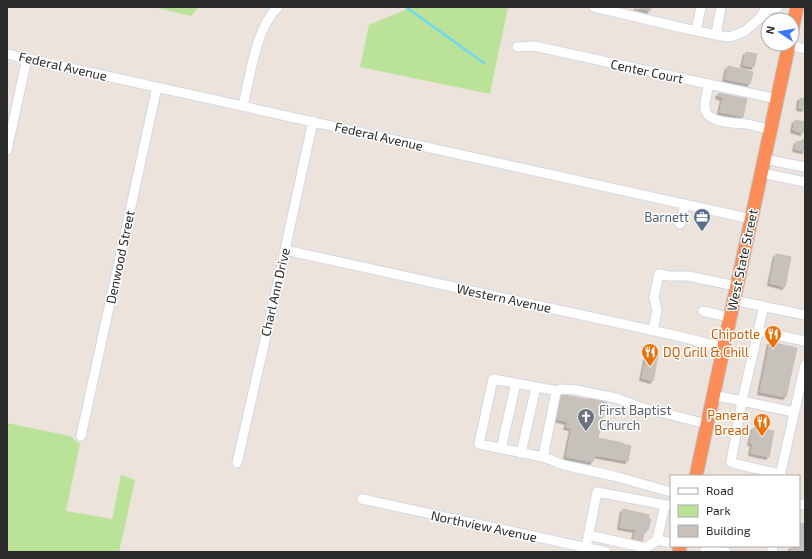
<svg xmlns="http://www.w3.org/2000/svg" width="812" height="559" font-family="'Exo 2',sans-serif">
	<style>
		.green { fill: #bae299 }
		.lines { fill: none; stroke-linecap: round; stroke-linejoin: round }
		.stream { stroke: #71d9ed; stroke-width: 2.5 }
		.building { fill: #c7c1bc; stroke: #c7bfb6; filter: url(#shadow) }
		.minor-casing { stroke: #d2d7e3; stroke-width: 11 }
		.highway-casing { stroke: #c3c3c3; stroke-width: 15 }
		.minor { stroke: #fff; stroke-width: 9 }
		.highway { stroke: #fc8d58; stroke-width: 13 }
		.labels { text-anchor: middle; dominant-baseline: central; stroke-width: 3; stroke-linejoin: round; paint-order: stroke }
		.street-label { font-size: 13px; fill: #2a2a2a; stroke: #fff }
		.service-label { font-size: 13px; fill: #4e5e75; stroke: #fff; text-anchor: end }
		.food-label { font-size: 13px; fill: #c56008; stroke: #fff; text-anchor: end }
		.worship-label { font-size: 13px; fill: #5b616d; stroke: #fff; text-anchor: start }
	</style>
	<defs>
		<filter id="shadow"><feDropShadow dx="-2.5" dy="2.5" stdDeviation="0" flood-color="#0004"/></filter>
	</defs>
	<rect width="100%" height="100%" fill="#ece4dc"/>
	<path class="green" d="M 153,7 L 199,7 L 191,16 Z
		M 412,7 L 508,7 L 490,94 L 360,67 L 369,25 Z
		M 7,423 L 70,436 L 80,444 L 66,511 L 112,519 L 121,475 L 135,480 L 119,552 L 7,552 Z"/>
	<g class="lines">
		<path class="stream" d="M 406,7 L 484,63"/>
	</g>
	<path class="building" d="M 636,7 L 651,7 L 650,11 Z
		M 746,52 L 757,54 L 754,67 L 743,65 Z
		M 728,66 L 753,72 L 750,84 L 725,79 Z
		M 719,93 L 747,99 L 743,117 L 720,112 L 723,98 L 718,96 Z
		M 800,98 L 805,99 L 805,109 L 799,108 Z
		M 795,120 L 805,122 L 803,133 L 793,130 Z
		M 805,137 L 805,151 L 795,149 L 797,141 L 803,142 Z
		M 776,254 L 791,257 L 785,287 L 770,283 Z
		M 770,342 L 797,348 L 786,397 L 760,392 Z
		M 647,354 L 658,356 L 653,381 L 642,378 Z
		M 561,394 L 589,400 L 590,396 L 607,400 L 598,438 L 623,443 L 623,444 L 631,446 L 628,461 L 595,455 L 593,462 L 566,457 L 572,428 L 566,427 L 568,422 L 556,419 Z
		M 754,427 L 774,431 L 769,457 L 751,453 L 753,443 L 750,443 Z
		M 623,509 L 649,515 L 648,519 L 651,519 L 648,530 L 646,529 L 645,533 L 644,533 L 642,543 L 633,541 L 636,530 L 620,527 Z
		M 799,523 L 805,524 L 805,552 L 790,552 L 792,546 L 799,546 Z"/>
	<g class="lines">
		<defs>
			<path id="minor" d="M 594,7 L 687,29 L 727,37 L 733,36 L 745,31 L 760,18 L 764,11 L 778,7
				M 760,18 L 775,20
				M 696,31 L 701,7
				M 716,35 L 721,7
				M 789,45 L 805,49
				M 517,47 L 534,46 L 777,99
				M 7,54 L 751,219
				M 709,85 C 707,93 703,105 706,112 C 710,123 736,123 746,124 C 754,125 762,128 771,130
				M 243,106 C 250,77 256,27 278,7
				M 7,150 L 27,58
				M 764,159 L 805,167
				M 761,173 L 805,182
				M 680,224 L 685,204
				M 285,250 L 673,335 L 723,347
				M 733,300 L 805,315
				M 764,306 L 742,401 L 731,462 L 736,464 L 780,474
				M 703,311 L 729,317
				M 653,330 L 657,310 L 654,297 L 659,274 L 669,276 L 688,276 L 736,286
				M 758,331 L 805,341
				M 558,391 L 493,379 L 479,444 L 543,457 L 564,465 L 614,476 L 671,492
				M 713,395 L 794,412
				M 81,436 L 157,87
				M 501,449 L 516,383
				M 521,453 L 536,387
				M 543,457 L 556,392 L 560,389 L 576,390 L 616,398 L 640,407 L 707,424
				M 237,463 L 273,305 L 313,121
				M 780,476 L 805,365
				M 362,499 L 606,552
				M 799,504 L 805,505
				M 588,535 L 646,548 L 657,540 L 665,505
				M 657,540 L 671,543
				M 586,548 L 597,492 L 671,506
				M 705,552 L 706,547 L 726,552
				M 772,552 L 773,546"/>
			<path id="highway" d="M 792,31 L 797,7
				M 696,476 L 789,44
				M 679,552 L 680,546"/>
		</defs>
		<use href="#minor" class="minor-casing"/>
		<use href="#highway" class="highway-casing"/>
		<use href="#minor" class="minor"/>
		<use href="#highway" class="highway"/>
	</g>
	<defs>
		<symbol id="office-pin" viewBox="-11 -11 22 30"><path d="M0 17L-7.5 6A9.5 9.5 0 1 1 7.5 6Z" fill="#5c6f8a" stroke="#fff"/><path d="M-6-3h4V-5.5h4V-3h4V5H-6ZM-1-4.5V-3h2v-1.5ZM-6 0V1H6V0Z" fill="#fff"/></symbol>
		<symbol id="restaurant-pin" viewBox="-11 -11 22 30"><path d="M0 17L-7.5 6A9.5 9.5 0 1 1 7.5 6Z" fill="#e8710a" stroke="#fff"/><path d="M-5-6h1v4h1v-4h1v4h1v-4h1v5L-1.5 .5V6h-2V.5L-5-1ZM5-6V6H3V1.5H1.5Q1.5-4 5-6Z" fill="#fff"/></symbol>
		<symbol id="church-pin" viewBox="-11 -11 22 30"><path d="M0 17L-7.5 6A9.5 9.5 0 1 1 7.5 6Z" fill="#6b7280" stroke="#fff"/><path d="M-1.2-6h2.4v3.5h3.3v2.4h-3.3V6h-2.4V-.1h-3.3v-2.4h3.3Z" fill="#fff"/></symbol>
	</defs>
	<g fill-rule="evenodd">
		<use href="#office-pin" x="692" y="207" width="20" height="27"/>
		<use href="#restaurant-pin" x="763" y="324" width="20" height="27"/>
		<use href="#restaurant-pin" x="640" y="342" width="20" height="27"/>
		<use href="#church-pin" x="576" y="407" width="20" height="27"/>
		<use href="#restaurant-pin" x="752" y="412" width="20" height="27"/>
	</g>
	<g class="labels">
		<g class="street-label">
			<text transform="translate(63 66) rotate(13)">Federal Avenue</text>
			<text transform="translate(647 71) rotate(12)">Center Court</text>
			<text transform="translate(379 136) rotate(13)">Federal Avenue</text>
			<text transform="translate(120 257) rotate(-78)">Denwood Street</text>
			<text transform="translate(742 260) rotate(-78)">West State Street</text>
			<text transform="translate(275 292) rotate(-77)">Charl Ann Drive</text>
			<text transform="translate(504 298) rotate(12)">Western Avenue</text>
			<text transform="translate(484 526) rotate(12)">Northview Avenue</text>
		</g>
		<g class="service-label">
			<text x="689" y="217">Barnett</text>
		</g>
		<g class="food-label">
			<text x="760" y="334">Chipotle</text>
			<text x="663" y="352" text-anchor="start">DQ Grill &amp; Chill</text>
			<text x="749" y="415">Panera<tspan x="749" dy="15">Bread</tspan></text>
		</g>
		<g class="worship-label">
			<text x="599" y="410">First Baptist<tspan x="599" dy="15">Church</tspan></text>
		</g>
	</g>
	<rect width="812" height="559" fill="none" stroke="#2a2a2a" stroke-width="16"/>
	<rect x="670" y="475" width="130" height="72" fill="#ffffff" stroke="#aaaaaa"/>
	<rect x="678" y="488" width="20" height="6" fill="#ffffff" stroke="#aaaaaa"/>
	<text x="706" y="495" font-size="12" fill="#2a2a2a">Road</text>
	<rect x="678" y="505" width="20" height="12" fill="#bae299" stroke="#aaaaaa"/>
	<text x="706" y="515" font-size="12" fill="#2a2a2a">Park</text>
	<rect x="678" y="525" width="20" height="12" fill="#c7c1bc" stroke="#aaaaaa"/>
	<text x="706" y="535" font-size="12" fill="#2a2a2a">Building</text>
	<g transform="translate(780 32) rotate(282)"><circle r="19" fill="#ffffff" stroke="#aaaaaa"/>
	<path d="M0-3L7 15L0 10L-7 15Z" fill="#3e74f7"/>
	<text y="-6" font-size="11" font-weight="bold" text-anchor="middle" fill="#2a2a2a">N</text>
	</g>
</svg>
